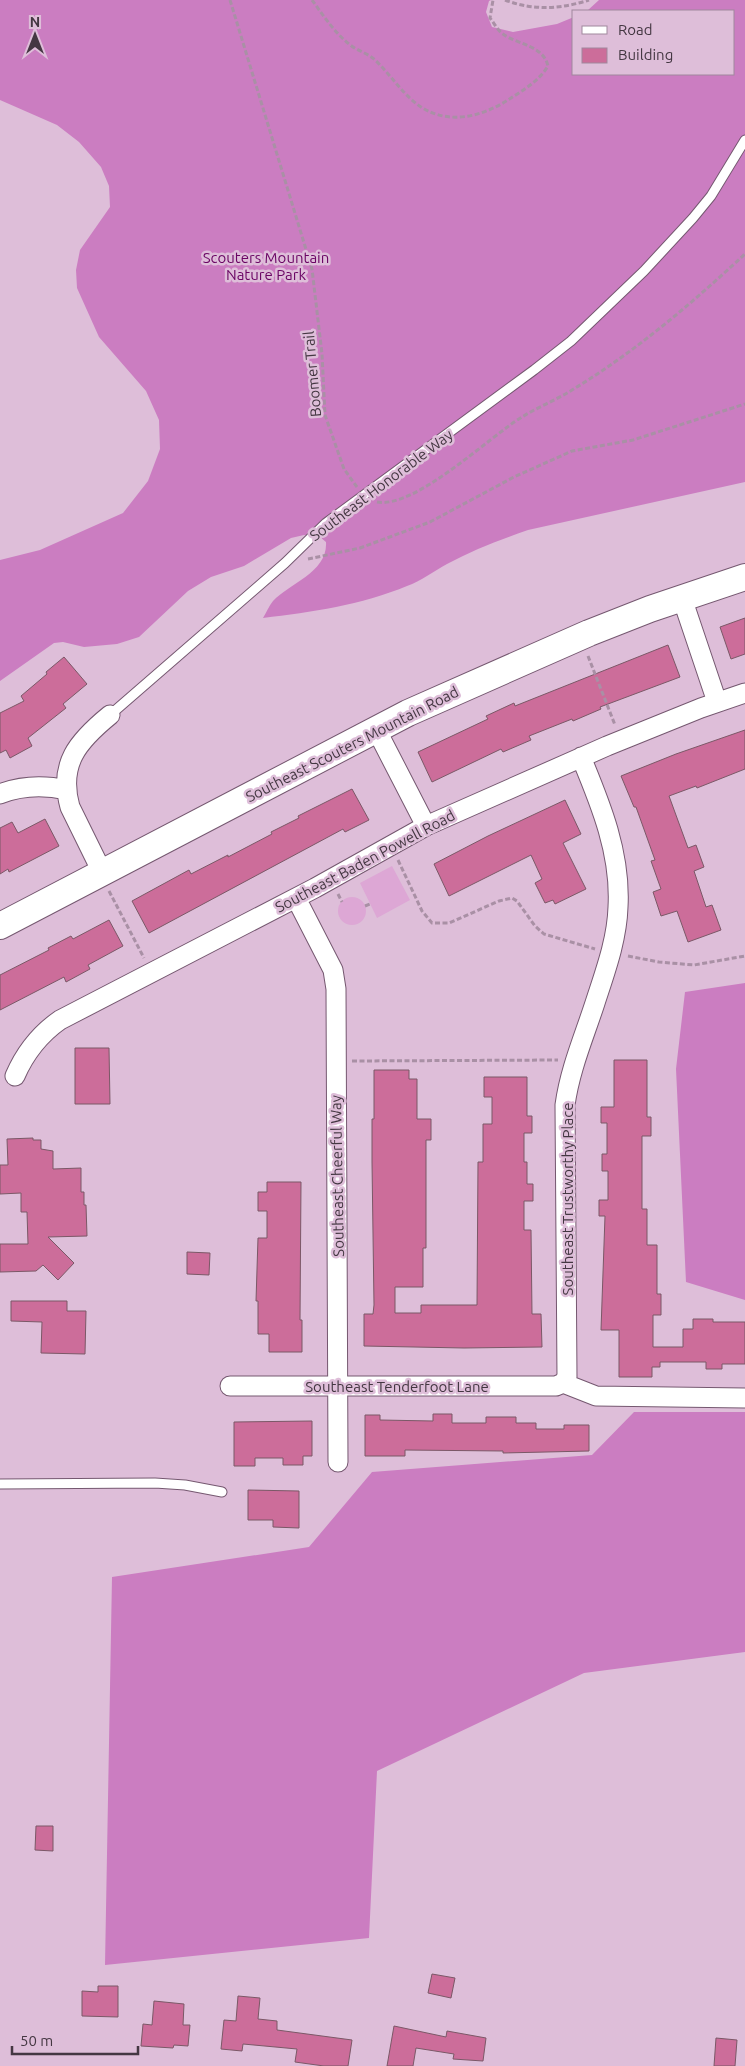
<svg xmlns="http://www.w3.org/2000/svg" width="745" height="2066" font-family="Ubuntu,sans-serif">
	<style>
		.green { fill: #dda7d5 }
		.forest { fill: #cb7dc1 }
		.building { fill: #cc6d9a; stroke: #7b5867 }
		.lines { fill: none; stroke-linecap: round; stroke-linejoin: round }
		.lane-casing { stroke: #755870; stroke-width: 11 }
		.street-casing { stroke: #755870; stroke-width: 21 }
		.secondary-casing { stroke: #755870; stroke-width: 28 }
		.path { stroke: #a990a5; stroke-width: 3; stroke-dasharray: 5 2.5; stroke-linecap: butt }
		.lane { stroke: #fff; stroke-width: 9 }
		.street { stroke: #fff; stroke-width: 19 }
		.secondary { stroke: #fff; stroke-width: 26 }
		.labels { text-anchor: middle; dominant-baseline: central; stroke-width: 5; stroke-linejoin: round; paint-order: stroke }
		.park-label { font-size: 15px; fill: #6a0564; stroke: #debed9 }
		.street-label { font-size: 15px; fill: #443742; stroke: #debed9 }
	</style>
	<rect width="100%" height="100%" fill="#debed9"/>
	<path class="green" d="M 392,866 L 410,900 L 377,918 L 360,883 Z
		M338 911a14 14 0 1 1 28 0a14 14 0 1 1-28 0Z"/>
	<path class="forest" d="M 0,0 L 491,0 L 489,1 L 486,12 L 492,27 L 513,32 L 557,24 L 574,17 L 574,74 L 734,74 L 734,11 L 587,11 L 599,0 L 745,0 L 745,482 L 528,530 C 500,540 473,550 447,564 C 434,571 421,581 407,586 C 361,605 312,612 263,618 C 266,613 269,606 273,601 C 290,583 328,572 326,542 L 320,537 L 304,535 L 291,538 L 244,566 L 211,577 L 188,591 L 139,637 L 117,644 L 84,647 L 63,642 L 54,643 L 0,681 L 0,560 L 40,550 L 123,513 L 148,481 L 160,449 L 159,420 L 146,391 L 99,337 L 77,288 L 76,270 L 80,250 L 110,207 L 109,186 L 101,167 L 79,142 L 57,125 L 0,100 Z
		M 745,983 L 745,1300 L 686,1282 L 676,1069 L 685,992 Z
		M 634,1412 L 745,1412 L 745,1652 L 584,1673 L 377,1771 L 369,1938 L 105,1965 L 112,1577 L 309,1547 L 372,1472 L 592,1455 Z"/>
	<path class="building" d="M 745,618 L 745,654 L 731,659 L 720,627 Z
		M 668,645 L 680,677 L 600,707 L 601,709 L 573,721 L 572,719 L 529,736 L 531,740 L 503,752 L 501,749 L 432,782 L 418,752 L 488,719 L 486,716 L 514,703 L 515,706 Z
		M 64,657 L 87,684 L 63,704 L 66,708 L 28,738 L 32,746 L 10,758 L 6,750 L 0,753 L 0,713 L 24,701 L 21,696 L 47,674 L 46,672 Z
		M 745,730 L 745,769 L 697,788 L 696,786 L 669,796 L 688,848 L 696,845 L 704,867 L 694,871 L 706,907 L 712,905 L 721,930 L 688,942 L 677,911 L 661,916 L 653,892 L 661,889 L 651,861 L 655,860 L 636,807 L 634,807 L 621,776 L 676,754 Z
		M 352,789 L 369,820 L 345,832 L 343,829 L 149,933 L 132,901 L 189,870 L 191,874 L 228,855 L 228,857 L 272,834 L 271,832 L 299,818 L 298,816 Z
		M 565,800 L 581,834 L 563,843 L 586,889 L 555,904 L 553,900 L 545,903 L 535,883 L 542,879 L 531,855 L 449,896 L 434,864 L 488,836 Z
		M 45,819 L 59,846 L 9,872 L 8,869 L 0,874 L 0,828 L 12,822 L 18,833 Z
		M 109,920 L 123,946 L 88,965 L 90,969 L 66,982 L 64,977 L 0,1010 L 0,975 L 49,950 L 48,948 L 71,936 L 73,939 Z
		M 75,1048 L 109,1048 L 110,1104 L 75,1104 Z
		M 614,1060 L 647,1060 L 647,1117 L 651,1117 L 651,1136 L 642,1136 L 642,1209 L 647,1209 L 647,1245 L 657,1245 L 657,1294 L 661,1294 L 661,1315 L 653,1315 L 653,1347 L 683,1347 L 683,1329 L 693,1329 L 693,1319 L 713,1319 L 713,1322 L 745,1322 L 745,1364 L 722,1364 L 722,1369 L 706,1369 L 706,1362 L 660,1362 L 660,1367 L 652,1367 L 652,1377 L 619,1377 L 619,1330 L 601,1330 L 605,1216 L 599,1216 L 599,1200 L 608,1200 L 608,1171 L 602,1171 L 602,1154 L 607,1154 L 607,1123 L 601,1123 L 601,1107 L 614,1107 Z
		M 374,1070 L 409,1070 L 409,1079 L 417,1079 L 417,1119 L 431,1119 L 431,1140 L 426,1140 L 426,1248 L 423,1248 L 423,1287 L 395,1287 L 395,1313 L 421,1313 L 421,1305 L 477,1305 L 478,1162 L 483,1162 L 483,1124 L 492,1124 L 492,1097 L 484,1097 L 484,1077 L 527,1077 L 527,1116 L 532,1116 L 532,1133 L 524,1133 L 524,1162 L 527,1162 L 527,1184 L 533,1184 L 533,1201 L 524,1201 L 524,1230 L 531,1230 L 532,1314 L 541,1314 L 542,1347 L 464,1348 L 364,1346 L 364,1314 L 373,1314 L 374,1305 L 372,1162 L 372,1119 L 374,1119 Z
		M 33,1138 L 33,1140 L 41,1140 L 41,1149 L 53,1151 L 53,1169 L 81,1168 L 81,1192 L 84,1192 L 84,1205 L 86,1205 L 87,1236 L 48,1237 L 74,1263 L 58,1280 L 43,1265 L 36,1271 L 0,1272 L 0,1244 L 28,1244 L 27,1212 L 21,1212 L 21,1193 L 0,1194 L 0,1165 L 8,1165 L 7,1139 Z
		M 267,1182 L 301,1182 L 300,1320 L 302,1320 L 302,1352 L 269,1352 L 269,1334 L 258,1334 L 258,1301 L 256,1301 L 258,1238 L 267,1238 L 267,1211 L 258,1211 L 258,1192 L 267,1192 Z
		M 187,1252 L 210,1253 L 209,1275 L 187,1274 Z
		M 11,1301 L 67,1301 L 67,1311 L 86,1311 L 85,1354 L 41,1353 L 42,1322 L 11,1321 Z
		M 433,1414 L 452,1414 L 452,1423 L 486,1423 L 486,1417 L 516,1417 L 516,1423 L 536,1423 L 536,1429 L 564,1429 L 564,1425 L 589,1425 L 589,1451 L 503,1453 L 503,1451 L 405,1450 L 405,1456 L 365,1456 L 365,1415 L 380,1415 L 380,1420 L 433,1421 Z
		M 312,1421 L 312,1456 L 303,1456 L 303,1465 L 283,1465 L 283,1458 L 255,1458 L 255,1466 L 234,1466 L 234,1422 Z
		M 248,1490 L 299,1491 L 299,1528 L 273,1527 L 273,1520 L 248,1520 Z
		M 36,1826 L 53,1826 L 53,1851 L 35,1850 Z
		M 432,1974 L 455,1978 L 451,1998 L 428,1993 Z
		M 98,1986 L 118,1986 L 118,2017 L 82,2016 L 82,1991 L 98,1992 Z
		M 238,1996 L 260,1998 L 258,2019 L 277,2021 L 277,2030 L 352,2040 L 348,2066 L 324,2066 L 295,2062 L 297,2049 L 243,2044 L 242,2051 L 221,2049 L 224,2020 L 236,2021 Z
		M 154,2001 L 184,2004 L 183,2025 L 190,2025 L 188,2046 L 174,2045 L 173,2048 L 141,2046 L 143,2024 L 152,2025 Z
		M 394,2026 L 446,2037 L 447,2031 L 486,2038 L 483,2061 L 453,2059 L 454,2054 L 416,2048 L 413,2066 L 387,2066 Z
		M 716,2038 L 737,2040 L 735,2066 L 714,2066 Z"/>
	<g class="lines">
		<defs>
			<path id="lane" d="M 110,715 L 285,563 L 326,523 L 534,370 L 571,341 L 644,271 L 693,218 L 711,196 L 745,140
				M 0,1484 L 155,1483 L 185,1485 L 222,1492"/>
			<path id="street" d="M 682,598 L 717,702
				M 376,729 L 426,826
				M 0,794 C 23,785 44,785 67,790
				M 102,872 L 70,807 C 58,764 78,741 110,715
				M 296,898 L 333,970 L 336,989 L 338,1462
				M 15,1076 C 25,1053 40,1034 60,1020 L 315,888 L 426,826 L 607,746 L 701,708 L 745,693
				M 563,1383 L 567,1377 L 565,1105 C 570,1069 584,1037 595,1003 C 605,972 617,940 618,907 C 621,854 601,805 581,757
				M 563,1383 L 596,1396 L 745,1398
				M 230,1386 L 556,1386 L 563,1383"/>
			<path id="secondary" d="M 0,926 L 408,713 L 589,633 L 650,609 L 745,577"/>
		</defs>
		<use href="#lane" class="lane-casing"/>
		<use href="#street" class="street-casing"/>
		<use href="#secondary" class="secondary-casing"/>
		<path class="path" d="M 230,0 L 312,269 L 322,354 L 325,415 L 344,469 L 357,487
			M 312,0 C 323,15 334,32 349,44 C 357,51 368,53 375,60 C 391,75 403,95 421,107 C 449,125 481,117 508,100 C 522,91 539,81 548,66 C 543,45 518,45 503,34 C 498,31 494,23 490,18 L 493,0
			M 505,0 C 534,11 561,9 589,0
			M 377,502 C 415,509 489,437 522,417 C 538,407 556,400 572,390 C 635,352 691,304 745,254
			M 308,559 L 360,548 L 430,522 L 514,477 L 572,451 L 633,440 L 745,404
			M 588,656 L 615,725
			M 398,860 L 422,911 L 432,923 L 449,923 L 499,901 L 512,898 L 517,901 L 535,926 L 544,934 L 595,949
			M 109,891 L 144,958
			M 338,894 L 342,902
			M 365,906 L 370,904
			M 628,956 L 659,962 L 694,965 L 745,956
			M 352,1061 L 558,1060"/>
		<use href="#lane" class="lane"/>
		<use href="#street" class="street"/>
		<use href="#secondary" class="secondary"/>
	</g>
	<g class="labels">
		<g class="park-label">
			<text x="266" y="257">Scouters Mountain<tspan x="266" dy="17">Nature Park</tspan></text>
		</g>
		<g class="street-label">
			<text transform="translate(312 374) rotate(-95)">Boomer Trail</text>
			<text transform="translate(381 485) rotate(-37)">Southeast Honorable Way</text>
			<text transform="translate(352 744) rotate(-27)">Southeast Scouters Mountain Road</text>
			<text transform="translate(365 861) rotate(-28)">Southeast Baden Powell Road</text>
			<text transform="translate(337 1176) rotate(-91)">Southeast Cheerful Way</text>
			<text transform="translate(567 1199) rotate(-90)">Southeast Trustworthy Place</text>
			<text x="397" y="1386">Southeast Tenderfoot Lane</text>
		</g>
	</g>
	<rect x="572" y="10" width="162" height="65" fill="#debed9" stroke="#a0889d"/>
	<rect x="582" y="26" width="25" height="8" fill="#ffffff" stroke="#a0889d"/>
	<text x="618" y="35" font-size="15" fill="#443742">Road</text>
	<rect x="582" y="48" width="25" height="15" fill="#cc6d9a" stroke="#a0889d"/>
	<text x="618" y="60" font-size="15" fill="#443742">Building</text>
	<g transform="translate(35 35)" stroke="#debed9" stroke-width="4" paint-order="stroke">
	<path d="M0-4L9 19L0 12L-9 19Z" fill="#443742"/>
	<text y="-8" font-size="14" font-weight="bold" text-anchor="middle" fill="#443742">N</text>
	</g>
	<path d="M12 2046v8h126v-8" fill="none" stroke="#443742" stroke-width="2.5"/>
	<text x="20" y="2046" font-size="15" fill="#443742" stroke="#debed9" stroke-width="4" paint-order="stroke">50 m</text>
</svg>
